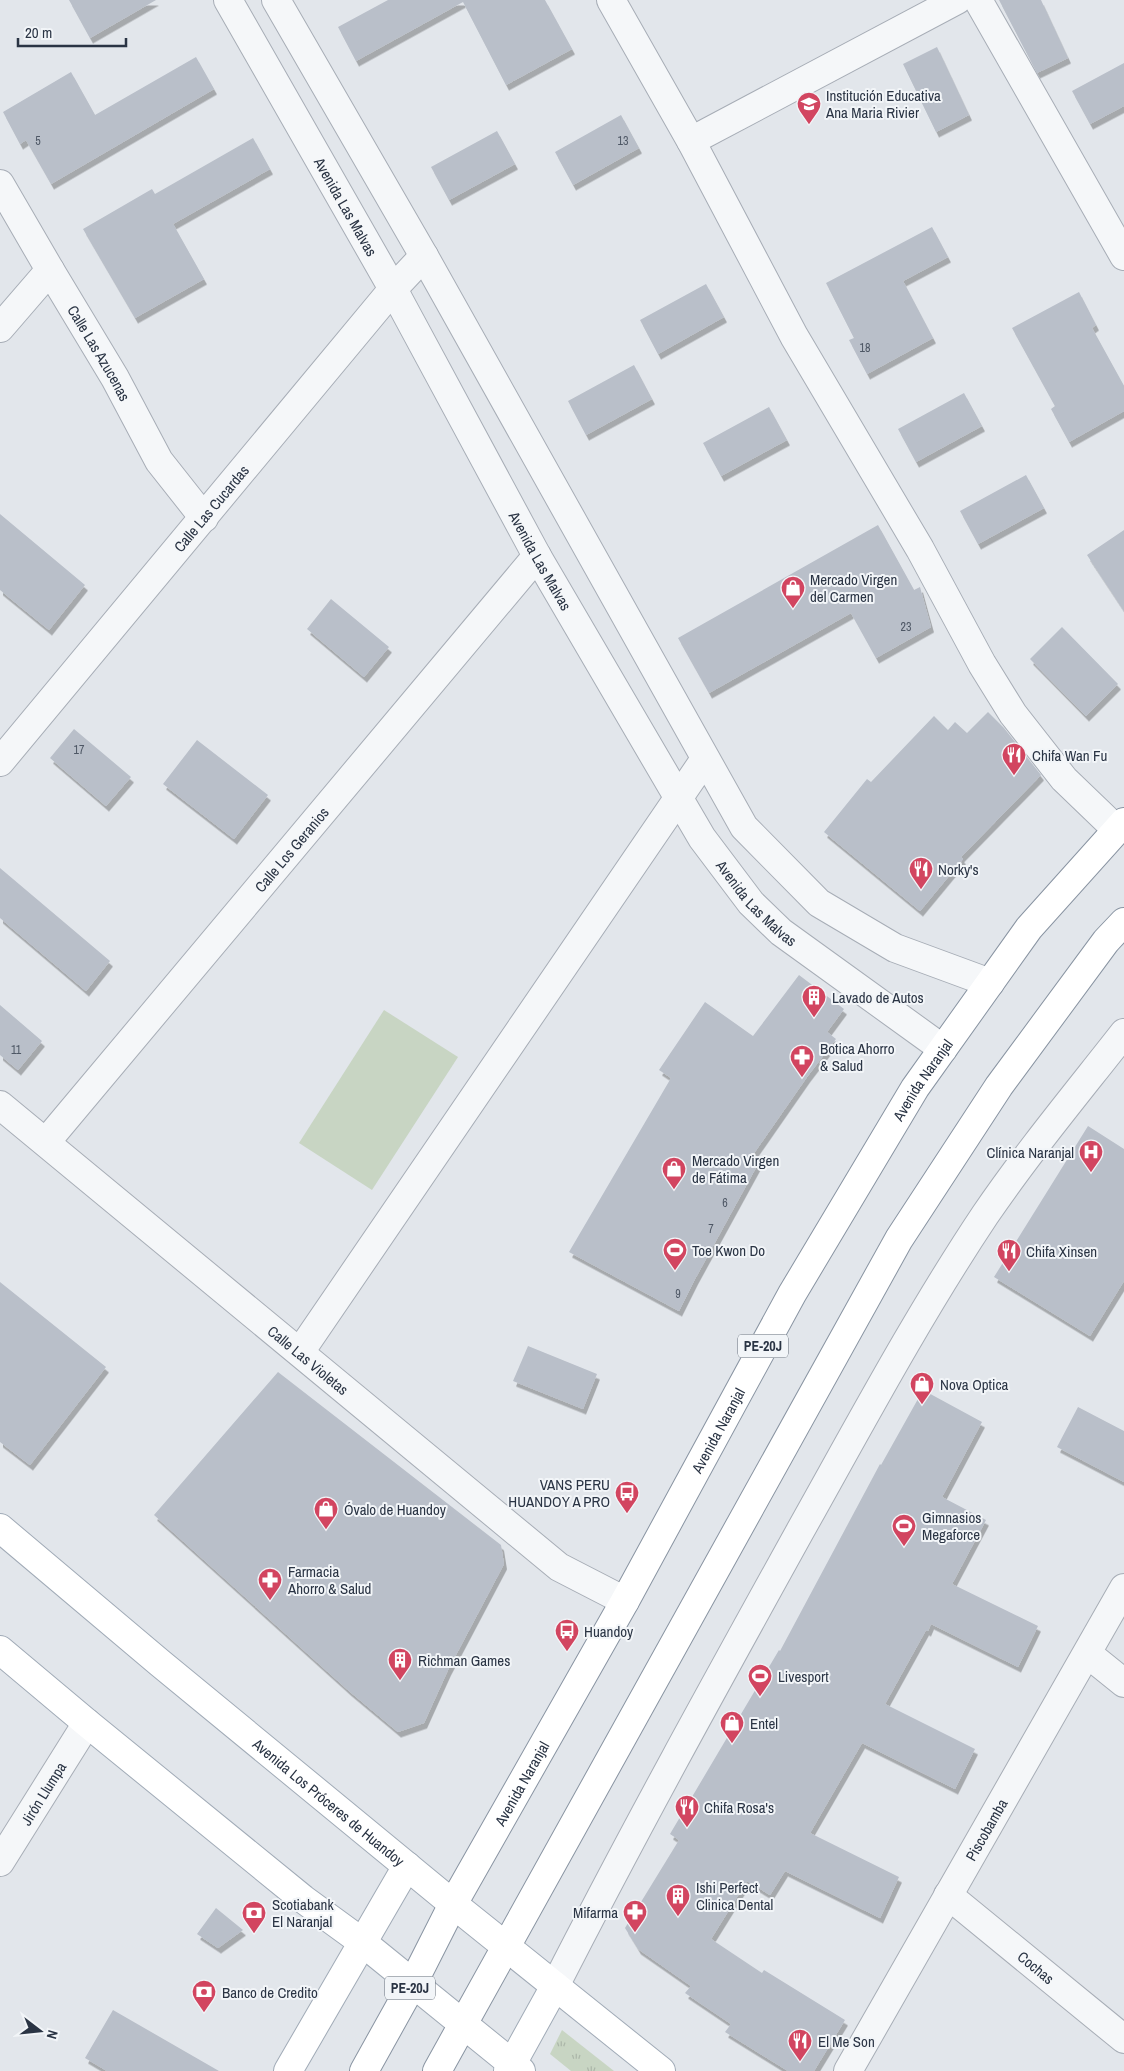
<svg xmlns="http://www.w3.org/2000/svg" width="1124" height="2071" font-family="'Archivo Narrow',sans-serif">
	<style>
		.grass { fill: url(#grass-tufts) }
		.pitch { fill: #c8d5c3 }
		.building { fill: #b9bfc9; filter: url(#shadow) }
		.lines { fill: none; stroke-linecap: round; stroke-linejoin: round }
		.minor-casing { stroke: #a7adb6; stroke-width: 30 }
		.major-casing { stroke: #a1abb7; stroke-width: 30 }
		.highway-casing { stroke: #8994a2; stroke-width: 30 }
		.minor { stroke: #f5f7f9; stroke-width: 28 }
		.major { stroke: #fff; stroke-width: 28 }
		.highway { stroke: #fff; stroke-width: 28 }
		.labels { text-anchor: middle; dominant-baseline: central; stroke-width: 4; stroke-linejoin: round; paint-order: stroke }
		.number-label { font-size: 12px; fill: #4e5765 }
		.shield { fill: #f2f5f8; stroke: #666e7a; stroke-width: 1 }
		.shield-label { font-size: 14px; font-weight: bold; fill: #2a3444 }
		.poi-label { font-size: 15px; fill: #2a3444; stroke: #f2f5f8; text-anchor: start }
		.street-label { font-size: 15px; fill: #2a3444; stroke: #f2f5f8 }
	</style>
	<defs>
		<pattern id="grass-tufts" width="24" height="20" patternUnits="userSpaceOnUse" patternTransform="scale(1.25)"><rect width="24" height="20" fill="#c8d5c3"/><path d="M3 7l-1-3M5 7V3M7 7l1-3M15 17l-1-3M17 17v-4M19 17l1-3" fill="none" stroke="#acb7a9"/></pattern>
		<filter id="shadow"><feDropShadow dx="3" dy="5.5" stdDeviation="0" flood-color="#0004"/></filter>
	</defs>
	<rect width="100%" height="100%" fill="#e2e6eb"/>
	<path class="grass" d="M 562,2030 L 614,2071 L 571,2071 L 550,2054 Z"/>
	<path class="pitch" d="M 384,1010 L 458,1057 L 372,1190 L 299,1143 Z"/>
	<path class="building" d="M 69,0 L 156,0 L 90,38 Z
		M 388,0 L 545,0 L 572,49 L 506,85 L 463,2 L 356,61 L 338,27 Z
		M 999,0 L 1041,0 L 1068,58 L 1037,73 Z
		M 937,47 L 969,115 L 936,132 L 903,64 Z
		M 196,57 L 214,89 L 51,184 L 26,140 L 20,144 L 3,112 L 71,72 L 95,115 Z
		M 1124,63 L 1124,106 L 1090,124 L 1072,91 Z
		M 621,115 L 639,148 L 573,185 L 555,152 Z
		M 497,131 L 515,164 L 449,200 L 431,167 Z
		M 253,138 L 270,169 L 173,224 L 204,279 L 135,318 L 83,229 L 152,189 L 155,194 Z
		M 932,227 L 948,257 L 903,281 L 933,338 L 867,374 L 849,340 L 854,338 L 826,283 Z
		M 706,284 L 724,317 L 658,354 L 640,320 Z
		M 1079,292 L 1096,325 L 1092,328 L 1124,386 L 1124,411 L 1069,442 L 1051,409 L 1055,406 L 1012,328 Z
		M 634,365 L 652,399 L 586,435 L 568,401 Z
		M 964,393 L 982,426 L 916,462 L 898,429 Z
		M 769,407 L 787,440 L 721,476 L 703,443 Z
		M 1026,475 L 1044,508 L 978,544 L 960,511 Z
		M 0,514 L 85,585 L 49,630 L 0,590 Z
		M 878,525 L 914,590 L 920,587 L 931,627 L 876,658 L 851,613 L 709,693 L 678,638 Z
		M 1124,530 L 1124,611 L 1087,555 Z
		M 331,599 L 389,647 L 364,677 L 307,629 Z
		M 1062,627 L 1118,684 L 1086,716 L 1030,659 Z
		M 988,712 L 1004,728 L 1041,775 L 961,857 L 963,859 L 920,911 L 824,832 L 867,779 L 871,782 L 934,716 L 948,730 L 955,722 L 967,733 Z
		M 74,729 L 131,777 L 106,806 L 50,758 Z
		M 197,740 L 268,795 L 234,839 L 163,784 Z
		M 0,868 L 110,961 L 86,991 L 0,918 Z
		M 799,975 L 844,1009 L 827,1032 L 836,1039 L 807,1077 L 750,1159 L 758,1164 L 695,1279 L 679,1311 L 569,1252 L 671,1078 L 659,1070 L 705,1002 L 753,1036 Z
		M 0,1005 L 42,1041 L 18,1070 L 0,1055 Z
		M 1088,1126 L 1124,1149 L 1124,1281 L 1090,1336 L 994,1277 Z
		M 0,1282 L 106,1367 L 30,1465 L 0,1442 Z
		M 528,1346 L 597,1374 L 583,1409 L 513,1381 Z
		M 278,1372 L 501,1545 L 504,1564 L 448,1670 L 424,1723 L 398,1732 L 349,1691 L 154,1515 Z
		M 923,1390 L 982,1422 L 942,1497 L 986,1520 L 952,1584 L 1038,1626 L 1018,1667 L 931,1624 L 928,1631 L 926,1630 L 885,1704 L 975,1749 L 955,1789 L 862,1743 L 810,1833 L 899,1877 L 880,1918 L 785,1871 L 770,1895 L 747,1881 L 711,1939 L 762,1973 L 764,1970 L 845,2020 L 814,2071 L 788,2071 L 725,2032 L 731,2024 L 685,1993 L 691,1986 L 638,1949 L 625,1928 L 679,1840 L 670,1834 L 779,1650 L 780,1651 L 880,1464 L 881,1465 Z
		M 1078,1407 L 1124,1431 L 1124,1482 L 1057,1447 Z
		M 216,1908 L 243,1930 L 218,1948 L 197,1934 Z
		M 113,2010 L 219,2071 L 107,2071 L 85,2058 Z"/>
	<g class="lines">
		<defs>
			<g id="minor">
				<path id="s1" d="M 228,0 L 393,289 L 537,556 L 702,838 L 751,903 L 781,932 L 943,1049"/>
				<path d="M 276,0 L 424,256 L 744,827 L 819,903 L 895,948 L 990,983"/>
				<path d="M 611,0 L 691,141 L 794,336 L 920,549 L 982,664 L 1013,714 L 1064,779 L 1117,830"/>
				<path d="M 978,0 L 1124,256"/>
				<path d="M 691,141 L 957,0"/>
				<path id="s2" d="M 0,184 L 50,270 L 115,378 L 159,461 L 204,518"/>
				<path d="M 0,328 L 50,270"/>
				<path id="s3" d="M 0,762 L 393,289 L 424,256"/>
				<path id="s4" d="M 0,1105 L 559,1567 L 625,1601"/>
				<path id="s5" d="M 46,1142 L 537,556"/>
				<path d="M 300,1352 L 705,759"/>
				<path d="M 1088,1654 L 1124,1683"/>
				<path id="s6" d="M 0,1862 L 87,1723"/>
				<path id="s7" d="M 948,1895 L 1124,2039"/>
				<path d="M 555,1986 C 633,1833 716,1683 799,1533 C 859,1426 917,1317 985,1215 C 1028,1152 1077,1093 1124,1033"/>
				<path id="s8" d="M 848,2071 L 1124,1588"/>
			</g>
			<g id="major">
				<path id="s9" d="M 0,1528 L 160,1663 L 453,1904 L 661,2071"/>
				<path d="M 0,1650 L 87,1723 L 303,1899 L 362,1942 L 521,2071"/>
				<path d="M 288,2071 L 407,1866"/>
				<path d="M 508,2071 L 555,1986"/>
			</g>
			<g id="highway">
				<path id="s10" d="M 364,2071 L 413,1983 L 453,1904 L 625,1601 L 792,1294 L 915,1088 L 1029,928 L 1124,822"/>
				<path d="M 437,2071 L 899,1239 L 999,1086 L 1106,941 L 1124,922"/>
			</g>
		</defs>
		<use href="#minor" class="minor-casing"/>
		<use href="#major" class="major-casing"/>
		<use href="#highway" class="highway-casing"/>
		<use href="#minor" class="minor"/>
		<use href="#major" class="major"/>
		<use href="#highway" class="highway"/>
	</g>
	<defs>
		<symbol id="school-pin" viewBox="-11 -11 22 30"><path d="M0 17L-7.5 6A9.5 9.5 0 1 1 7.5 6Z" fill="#d24560" stroke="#f2f5f8"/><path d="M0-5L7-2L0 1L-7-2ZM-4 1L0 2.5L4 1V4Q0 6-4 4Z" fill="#fff"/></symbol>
		<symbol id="shop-pin" viewBox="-11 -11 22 30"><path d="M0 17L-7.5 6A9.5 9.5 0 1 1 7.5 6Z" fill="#d24560" stroke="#f2f5f8"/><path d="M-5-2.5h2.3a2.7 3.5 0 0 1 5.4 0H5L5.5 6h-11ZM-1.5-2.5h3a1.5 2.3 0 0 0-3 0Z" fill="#fff"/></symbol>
		<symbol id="restaurant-pin" viewBox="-11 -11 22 30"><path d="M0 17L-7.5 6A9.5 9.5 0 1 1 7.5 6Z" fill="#d24560" stroke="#f2f5f8"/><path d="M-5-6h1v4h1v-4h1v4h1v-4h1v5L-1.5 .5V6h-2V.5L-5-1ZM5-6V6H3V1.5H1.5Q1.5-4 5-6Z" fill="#fff"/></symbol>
		<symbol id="building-pin" viewBox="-11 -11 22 30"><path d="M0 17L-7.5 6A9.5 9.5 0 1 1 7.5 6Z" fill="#d24560" stroke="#f2f5f8"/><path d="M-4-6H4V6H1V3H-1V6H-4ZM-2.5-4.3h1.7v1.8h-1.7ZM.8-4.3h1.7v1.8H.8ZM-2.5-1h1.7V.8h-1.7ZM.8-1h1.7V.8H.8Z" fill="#fff"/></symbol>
		<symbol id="pharmacy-pin" viewBox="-11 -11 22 30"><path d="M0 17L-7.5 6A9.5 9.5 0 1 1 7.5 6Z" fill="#d24560" stroke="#f2f5f8"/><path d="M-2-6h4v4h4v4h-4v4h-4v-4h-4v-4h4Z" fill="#fff"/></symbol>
		<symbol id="hospital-pin" viewBox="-11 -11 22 30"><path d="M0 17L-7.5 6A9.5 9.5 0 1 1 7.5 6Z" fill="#d24560" stroke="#f2f5f8"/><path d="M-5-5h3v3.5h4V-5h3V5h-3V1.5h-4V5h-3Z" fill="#fff"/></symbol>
		<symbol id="stadium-pin" viewBox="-11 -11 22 30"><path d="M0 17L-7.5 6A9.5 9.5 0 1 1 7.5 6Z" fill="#d24560" stroke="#f2f5f8"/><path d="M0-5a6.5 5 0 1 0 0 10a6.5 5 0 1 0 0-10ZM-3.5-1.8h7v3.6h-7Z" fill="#fff"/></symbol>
		<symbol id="bus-pin" viewBox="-11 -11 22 30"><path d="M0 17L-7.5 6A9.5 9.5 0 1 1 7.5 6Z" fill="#d24560" stroke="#f2f5f8"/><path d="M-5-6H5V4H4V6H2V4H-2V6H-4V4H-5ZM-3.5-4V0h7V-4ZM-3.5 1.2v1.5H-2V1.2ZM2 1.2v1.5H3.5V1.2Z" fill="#fff"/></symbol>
		<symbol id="bank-pin" viewBox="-11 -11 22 30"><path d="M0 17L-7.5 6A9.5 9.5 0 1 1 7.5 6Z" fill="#d24560" stroke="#f2f5f8"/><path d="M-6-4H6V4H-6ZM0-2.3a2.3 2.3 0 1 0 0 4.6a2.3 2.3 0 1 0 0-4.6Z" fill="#fff"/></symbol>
	</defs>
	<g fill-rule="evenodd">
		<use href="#school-pin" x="795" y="90" width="28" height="38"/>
		<use href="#shop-pin" x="779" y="574" width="28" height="38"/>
		<use href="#restaurant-pin" x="1000" y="741" width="28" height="38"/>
		<use href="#restaurant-pin" x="907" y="855" width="28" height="38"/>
		<use href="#building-pin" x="800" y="983" width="28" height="38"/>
		<use href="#pharmacy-pin" x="788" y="1043" width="28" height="38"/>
		<use href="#hospital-pin" x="1077" y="1138" width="28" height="38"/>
		<use href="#shop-pin" x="660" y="1155" width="28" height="38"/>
		<use href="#stadium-pin" x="661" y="1236" width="28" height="38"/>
		<use href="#restaurant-pin" x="995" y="1237" width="28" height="38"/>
		<use href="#shop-pin" x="908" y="1370" width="28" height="38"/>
		<use href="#bus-pin" x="613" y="1479" width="28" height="38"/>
		<use href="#shop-pin" x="312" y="1495" width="28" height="38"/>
		<use href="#stadium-pin" x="890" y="1512" width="28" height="38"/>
		<use href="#pharmacy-pin" x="256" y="1566" width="28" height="38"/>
		<use href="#bus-pin" x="553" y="1617" width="28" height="38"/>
		<use href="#building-pin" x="386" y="1646" width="28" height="38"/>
		<use href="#stadium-pin" x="746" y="1662" width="28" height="38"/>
		<use href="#shop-pin" x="718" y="1709" width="28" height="38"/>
		<use href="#restaurant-pin" x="673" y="1793" width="28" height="38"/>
		<use href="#building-pin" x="664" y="1882" width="28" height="38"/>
		<use href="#pharmacy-pin" x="621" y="1898" width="28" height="38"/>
		<use href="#bank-pin" x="240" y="1899" width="28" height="38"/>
		<use href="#bank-pin" x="190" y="1978" width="28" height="38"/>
		<use href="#restaurant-pin" x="786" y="2027" width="28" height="38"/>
	</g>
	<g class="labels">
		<g class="number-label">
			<text x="38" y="141">5</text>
			<text x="623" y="141">13</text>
			<text x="865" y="348">18</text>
			<text x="906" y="627">23</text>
			<text x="79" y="750">17</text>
			<text x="16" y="1050">11</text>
			<text x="725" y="1203">6</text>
			<text x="711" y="1229">7</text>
			<text x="678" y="1294">9</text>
		</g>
		<g class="shield">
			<rect x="738" y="1334.5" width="50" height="23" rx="4"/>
			<rect x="385" y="1976.5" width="50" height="23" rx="4"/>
		</g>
		<g class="shield-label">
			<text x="763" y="1346">PE-20J</text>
			<text x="410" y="1988">PE-20J</text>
		</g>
		<g class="poi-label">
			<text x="826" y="95">Institución Educativa<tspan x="826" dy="17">Ana Maria Rivier</tspan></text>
			<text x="810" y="579">Mercado Virgen<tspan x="810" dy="17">del Carmen</tspan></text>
			<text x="1032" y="755">Chifa Wan Fu</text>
			<text x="938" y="869">Norky's</text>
			<text x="832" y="997">Lavado de Autos</text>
			<text x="820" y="1048">Botica Ahorro<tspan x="820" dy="17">&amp; Salud</tspan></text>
			<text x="1074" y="1152" text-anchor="end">Clínica Naranjal</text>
			<text x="692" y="1160">Mercado Virgen<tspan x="692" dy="17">de Fátima</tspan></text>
			<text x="692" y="1250">Toe Kwon Do</text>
			<text x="1026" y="1251">Chifa Xinsen</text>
			<text x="940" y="1384">Nova Optica</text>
			<text x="610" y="1484" text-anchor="end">VANS PERU<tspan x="610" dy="17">HUANDOY A PRO</tspan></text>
			<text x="344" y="1509">Óvalo de Huandoy</text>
			<text x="922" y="1517">Gimnasios<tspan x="922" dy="17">Megaforce</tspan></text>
			<text x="288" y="1571">Farmacia<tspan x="288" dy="17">Ahorro &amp; Salud</tspan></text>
			<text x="584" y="1631">Huandoy</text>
			<text x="418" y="1660">Richman Games</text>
			<text x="778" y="1676">Livesport</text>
			<text x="750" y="1723">Entel</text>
			<text x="704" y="1807">Chifa Rosa's</text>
			<text x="696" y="1887">Ishi Perfect<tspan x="696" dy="17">Clinica Dental</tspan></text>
			<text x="272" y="1904">Scotiabank<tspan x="272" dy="17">El Naranjal</tspan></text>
			<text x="618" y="1912" text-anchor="end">Mifarma</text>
			<text x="222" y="1992">Banco de Credito</text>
			<text x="818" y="2041">El Me Son</text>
		</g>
		<g class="street-label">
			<text stroke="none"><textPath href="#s1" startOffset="238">Avenida Las Malvas</textPath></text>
			<text stroke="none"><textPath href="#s2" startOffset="196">Calle Las Azucenas</textPath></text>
			<text stroke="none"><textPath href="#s3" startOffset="330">Calle Las Cucardas</textPath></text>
			<text stroke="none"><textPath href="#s1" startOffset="642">Avenida Las Malvas</textPath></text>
			<text stroke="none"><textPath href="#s5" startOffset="382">Calle Los Geranios</textPath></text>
			<text stroke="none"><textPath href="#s1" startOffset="1048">Avenida Las Malvas</textPath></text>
			<text stroke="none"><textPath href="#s10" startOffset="1138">Avenida Naranjal</textPath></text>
			<text stroke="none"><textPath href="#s4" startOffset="400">Calle Las Violetas</textPath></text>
			<text stroke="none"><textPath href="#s10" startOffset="732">Avenida Naranjal</textPath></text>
			<text stroke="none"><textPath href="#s10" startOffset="328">Avenida Naranjal</textPath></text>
			<text stroke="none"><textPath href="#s6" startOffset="81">Jirón Llumpa</textPath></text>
			<text stroke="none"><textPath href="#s9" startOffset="428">Avenida Los Próceres de Huandoy</textPath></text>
			<text stroke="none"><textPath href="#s8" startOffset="278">Piscobamba</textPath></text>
			<text stroke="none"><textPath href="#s7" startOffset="114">Cochas</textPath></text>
		</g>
	</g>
	<g transform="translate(40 2031) rotate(106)" stroke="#f2f5f8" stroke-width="4" paint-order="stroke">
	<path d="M0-4L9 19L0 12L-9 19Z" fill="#2a3444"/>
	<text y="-8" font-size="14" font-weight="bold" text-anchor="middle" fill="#2a3444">N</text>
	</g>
	<path d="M18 38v8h108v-8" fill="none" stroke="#2a3444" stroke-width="2.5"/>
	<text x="25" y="38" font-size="15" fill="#2a3444" stroke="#f2f5f8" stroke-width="4" paint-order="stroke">20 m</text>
</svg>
